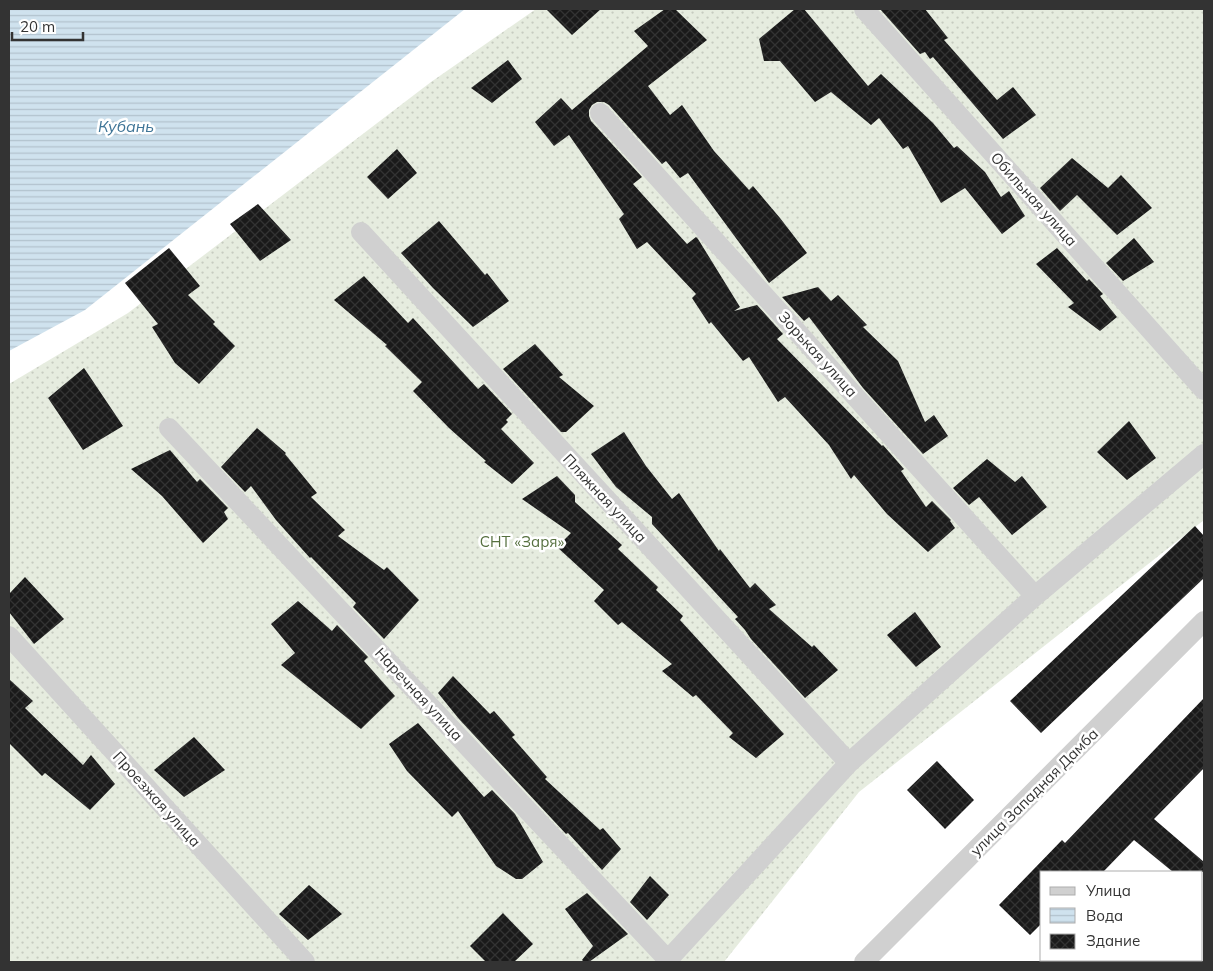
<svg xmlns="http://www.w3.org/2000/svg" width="1213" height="971" font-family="Mulish,sans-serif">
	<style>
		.grass { fill: url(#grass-dots) }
		.water { fill: url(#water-rules) }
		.building { fill: url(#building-cross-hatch) }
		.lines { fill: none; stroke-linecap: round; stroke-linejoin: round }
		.street { stroke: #d0d0d0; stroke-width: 20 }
		.labels { text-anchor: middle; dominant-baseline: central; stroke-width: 5; stroke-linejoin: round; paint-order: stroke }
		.street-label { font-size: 15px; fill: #333; stroke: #fff }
		.park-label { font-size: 15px; fill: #56703f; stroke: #fff }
		.water-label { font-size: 16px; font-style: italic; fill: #3f7597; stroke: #fff }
	</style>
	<defs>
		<pattern id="grass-dots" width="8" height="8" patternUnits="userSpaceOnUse" patternTransform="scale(1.25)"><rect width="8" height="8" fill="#e6ecdf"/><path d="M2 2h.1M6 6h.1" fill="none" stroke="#c6cbc0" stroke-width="1.8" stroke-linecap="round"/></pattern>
		<pattern id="water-rules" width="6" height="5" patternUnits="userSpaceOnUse" patternTransform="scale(1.25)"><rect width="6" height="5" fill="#cfe2ee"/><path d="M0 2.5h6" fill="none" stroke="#b2c2cd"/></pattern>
		<pattern id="building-cross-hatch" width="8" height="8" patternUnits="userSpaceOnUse" patternTransform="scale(1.25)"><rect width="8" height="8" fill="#1a1a1a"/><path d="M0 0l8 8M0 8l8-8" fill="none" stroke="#333"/></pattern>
	</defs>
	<rect width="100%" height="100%" fill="#fff"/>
	<path class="grass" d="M 536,9 L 1204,9 L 1204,520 L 859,792 L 724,962 L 9,962 L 9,384 L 128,313 L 431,82 Z"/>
	<path class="water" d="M 9,9 L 465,9 L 85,310 L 9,351 Z"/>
	<path class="building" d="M 546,9 L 601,9 L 572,35 Z
		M 665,9 L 675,9 L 707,40 L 648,86 L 670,115 L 682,105 L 714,151 L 749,190 L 753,186 L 780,218 L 807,253 L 769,283 L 688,173 L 680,178 L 666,161 L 662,164 L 609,105 L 604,102 L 597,102 L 592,105 L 589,110 L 589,116 L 591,121 L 642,177 L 633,184 L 687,244 L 696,237 L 698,239 L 740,307 L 734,311 L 757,305 L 783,334 L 777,339 L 882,446 L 883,445 L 904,469 L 901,471 L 926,507 L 932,501 L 951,520 L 950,521 L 955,528 L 928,552 L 887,514 L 854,475 L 851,479 L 829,445 L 785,397 L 778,402 L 749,357 L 743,361 L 711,322 L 709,324 L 692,298 L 696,294 L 647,242 L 637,249 L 619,219 L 624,214 L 569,135 L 554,146 L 535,122 L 561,98 L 572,110 L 648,46 L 634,31 Z
		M 795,9 L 804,9 L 868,86 L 881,74 L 933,123 L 954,148 L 957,146 L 985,172 L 1001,197 L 1009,191 L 1025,216 L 1002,234 L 965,188 L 941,203 L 908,146 L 903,149 L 879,118 L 871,125 L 831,92 L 815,102 L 780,61 L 764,61 L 759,39 Z
		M 880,9 L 925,9 L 948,38 L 944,40 L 997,100 L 1013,87 L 1036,115 L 1003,139 L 933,57 L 930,59 L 925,52 L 920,54 Z
		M 508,60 L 522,79 L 492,103 L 471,88 Z
		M 397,149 L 417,173 L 388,199 L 367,177 Z
		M 1072,158 L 1108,188 L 1121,175 L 1152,208 L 1117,235 L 1077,195 L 1060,211 L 1040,188 Z
		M 258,204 L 291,240 L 260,261 L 230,224 Z
		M 439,221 L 485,275 L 487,273 L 509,301 L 473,327 L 433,288 L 401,253 Z
		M 1134,238 L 1154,262 L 1123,281 L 1106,263 Z
		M 169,248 L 200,286 L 188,295 L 215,322 L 213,324 L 235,346 L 199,384 L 175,363 L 152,327 L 158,324 L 125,283 Z
		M 1057,248 L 1087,281 L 1089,279 L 1103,294 L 1100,296 L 1117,317 L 1100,331 L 1068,307 L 1074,303 L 1036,264 Z
		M 364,276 L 408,323 L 413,318 L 478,389 L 484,384 L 512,414 L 506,420 L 508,422 L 501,429 L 534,463 L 512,484 L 484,462 L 486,461 L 449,428 L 413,391 L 422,382 L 385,346 L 387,345 L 334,300 Z
		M 818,287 L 831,301 L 838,295 L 867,325 L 863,327 L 898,361 L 925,422 L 934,415 L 948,436 L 923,454 L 863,388 L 809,317 L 804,321 L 782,297 Z
		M 535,344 L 563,375 L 559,377 L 594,406 L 566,432 L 561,432 L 503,369 Z
		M 84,368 L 123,426 L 83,450 L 48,398 Z
		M 1129,421 L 1156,458 L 1127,480 L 1097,452 Z
		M 257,428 L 286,453 L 285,454 L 317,493 L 311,497 L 345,530 L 338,536 L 384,570 L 387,567 L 419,600 L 384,639 L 353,607 L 356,603 L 311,557 L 310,558 L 276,520 L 251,486 L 245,492 L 221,467 Z
		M 624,432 L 646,466 L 672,499 L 679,493 L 719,551 L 720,549 L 750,588 L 755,583 L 776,605 L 769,609 L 812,647 L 814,645 L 838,670 L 805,698 L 751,639 L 745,630 L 735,619 L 738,617 L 652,524 L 652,517 L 616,487 L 591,454 Z
		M 170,450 L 197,482 L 200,479 L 228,508 L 224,512 L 228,519 L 203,543 L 162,496 L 131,469 Z
		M 987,459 L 1015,482 L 1022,476 L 1047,507 L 1012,535 L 979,497 L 969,505 L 953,488 Z
		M 557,476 L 575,495 L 575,502 L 622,545 L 618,549 L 658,587 L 656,590 L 683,616 L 680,620 L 784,734 L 756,758 L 729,737 L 733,733 L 696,695 L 693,697 L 662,671 L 672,664 L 622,622 L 618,625 L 594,601 L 604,590 L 557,547 L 571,533 L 522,499 Z
		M 1195,526 L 1204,536 L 1204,578 L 1041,733 L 1010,701 Z
		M 25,577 L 64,619 L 34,644 L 9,612 L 9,594 Z
		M 298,601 L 332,631 L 337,625 L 368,657 L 364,661 L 395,696 L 361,729 L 281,665 L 295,653 L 271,624 Z
		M 915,612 L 941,647 L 916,667 L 887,635 Z
		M 453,676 L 490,714 L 494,711 L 515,735 L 512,737 L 547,777 L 545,779 L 600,830 L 603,828 L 621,849 L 602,870 L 568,833 L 566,834 L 459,719 L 438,693 Z
		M 9,679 L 33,701 L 25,708 L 83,765 L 91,755 L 115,784 L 90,810 L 45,773 L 42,776 L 9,743 Z
		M 1204,698 L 1204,768 L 1154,819 L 1204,862 L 1204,872 L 1173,872 L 1134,840 L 1103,872 L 1042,872 L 1042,923 L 1030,935 L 999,905 L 1062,840 L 1065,843 Z
		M 418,723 L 484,797 L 492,790 L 515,814 L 543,862 L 522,879 L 516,879 L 496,866 L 458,811 L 452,817 L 407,771 L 389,744 Z
		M 194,737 L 225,770 L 184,797 L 154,770 Z
		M 937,761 L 974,800 L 945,829 L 907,790 Z
		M 650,876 L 669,895 L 647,920 L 630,902 Z
		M 309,885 L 342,914 L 308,940 L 279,914 Z
		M 587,893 L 628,934 L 589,962 L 584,962 L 582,960 L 593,946 L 565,909 Z
		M 503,913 L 533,944 L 514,962 L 486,962 L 470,946 Z"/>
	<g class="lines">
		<path class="street" d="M 864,9 L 1204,390
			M 600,113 L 1035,596
			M 361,232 L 849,763
			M 169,428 L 668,960
			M 9,636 L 305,962
			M 666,962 L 849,763 L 1035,596 L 1204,454
			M 864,962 L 1204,621"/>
	</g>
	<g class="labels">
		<g class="street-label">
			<text transform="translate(1034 199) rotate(48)">Обильная улица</text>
			<text transform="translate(818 354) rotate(48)">Зорькая улица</text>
			<text transform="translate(605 498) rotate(47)">Пляжная улица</text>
			<text transform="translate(419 694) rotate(47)">Наречная улица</text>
			<text transform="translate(1034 792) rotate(-45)">улица Западная Дамба</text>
			<text transform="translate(157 799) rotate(48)">Проезжая улица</text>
		</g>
		<g class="park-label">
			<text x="522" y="541">СНТ «Заря»</text>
		</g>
		<g class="water-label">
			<text x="126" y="126">Кубань</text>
		</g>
	</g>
	<rect width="1213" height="971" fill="none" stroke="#333333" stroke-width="20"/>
	<rect x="1040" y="871" width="162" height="90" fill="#ffffff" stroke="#adadad"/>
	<rect x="1050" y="887" width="25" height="8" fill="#d0d0d0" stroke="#adadad"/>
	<text x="1086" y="896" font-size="15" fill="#333333">Улица</text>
	<rect x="1050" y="908" width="25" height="15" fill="url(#water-rules)" stroke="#adadad"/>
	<text x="1086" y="921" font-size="15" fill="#333333">Вода</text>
	<rect x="1050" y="934" width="25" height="15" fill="url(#building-cross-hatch)" stroke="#adadad"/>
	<text x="1086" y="946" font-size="15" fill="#333333">Здание</text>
	<path d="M12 32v8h71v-8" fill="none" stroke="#333333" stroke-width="2.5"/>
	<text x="20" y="32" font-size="15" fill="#333333" stroke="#ffffff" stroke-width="4" paint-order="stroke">20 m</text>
</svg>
